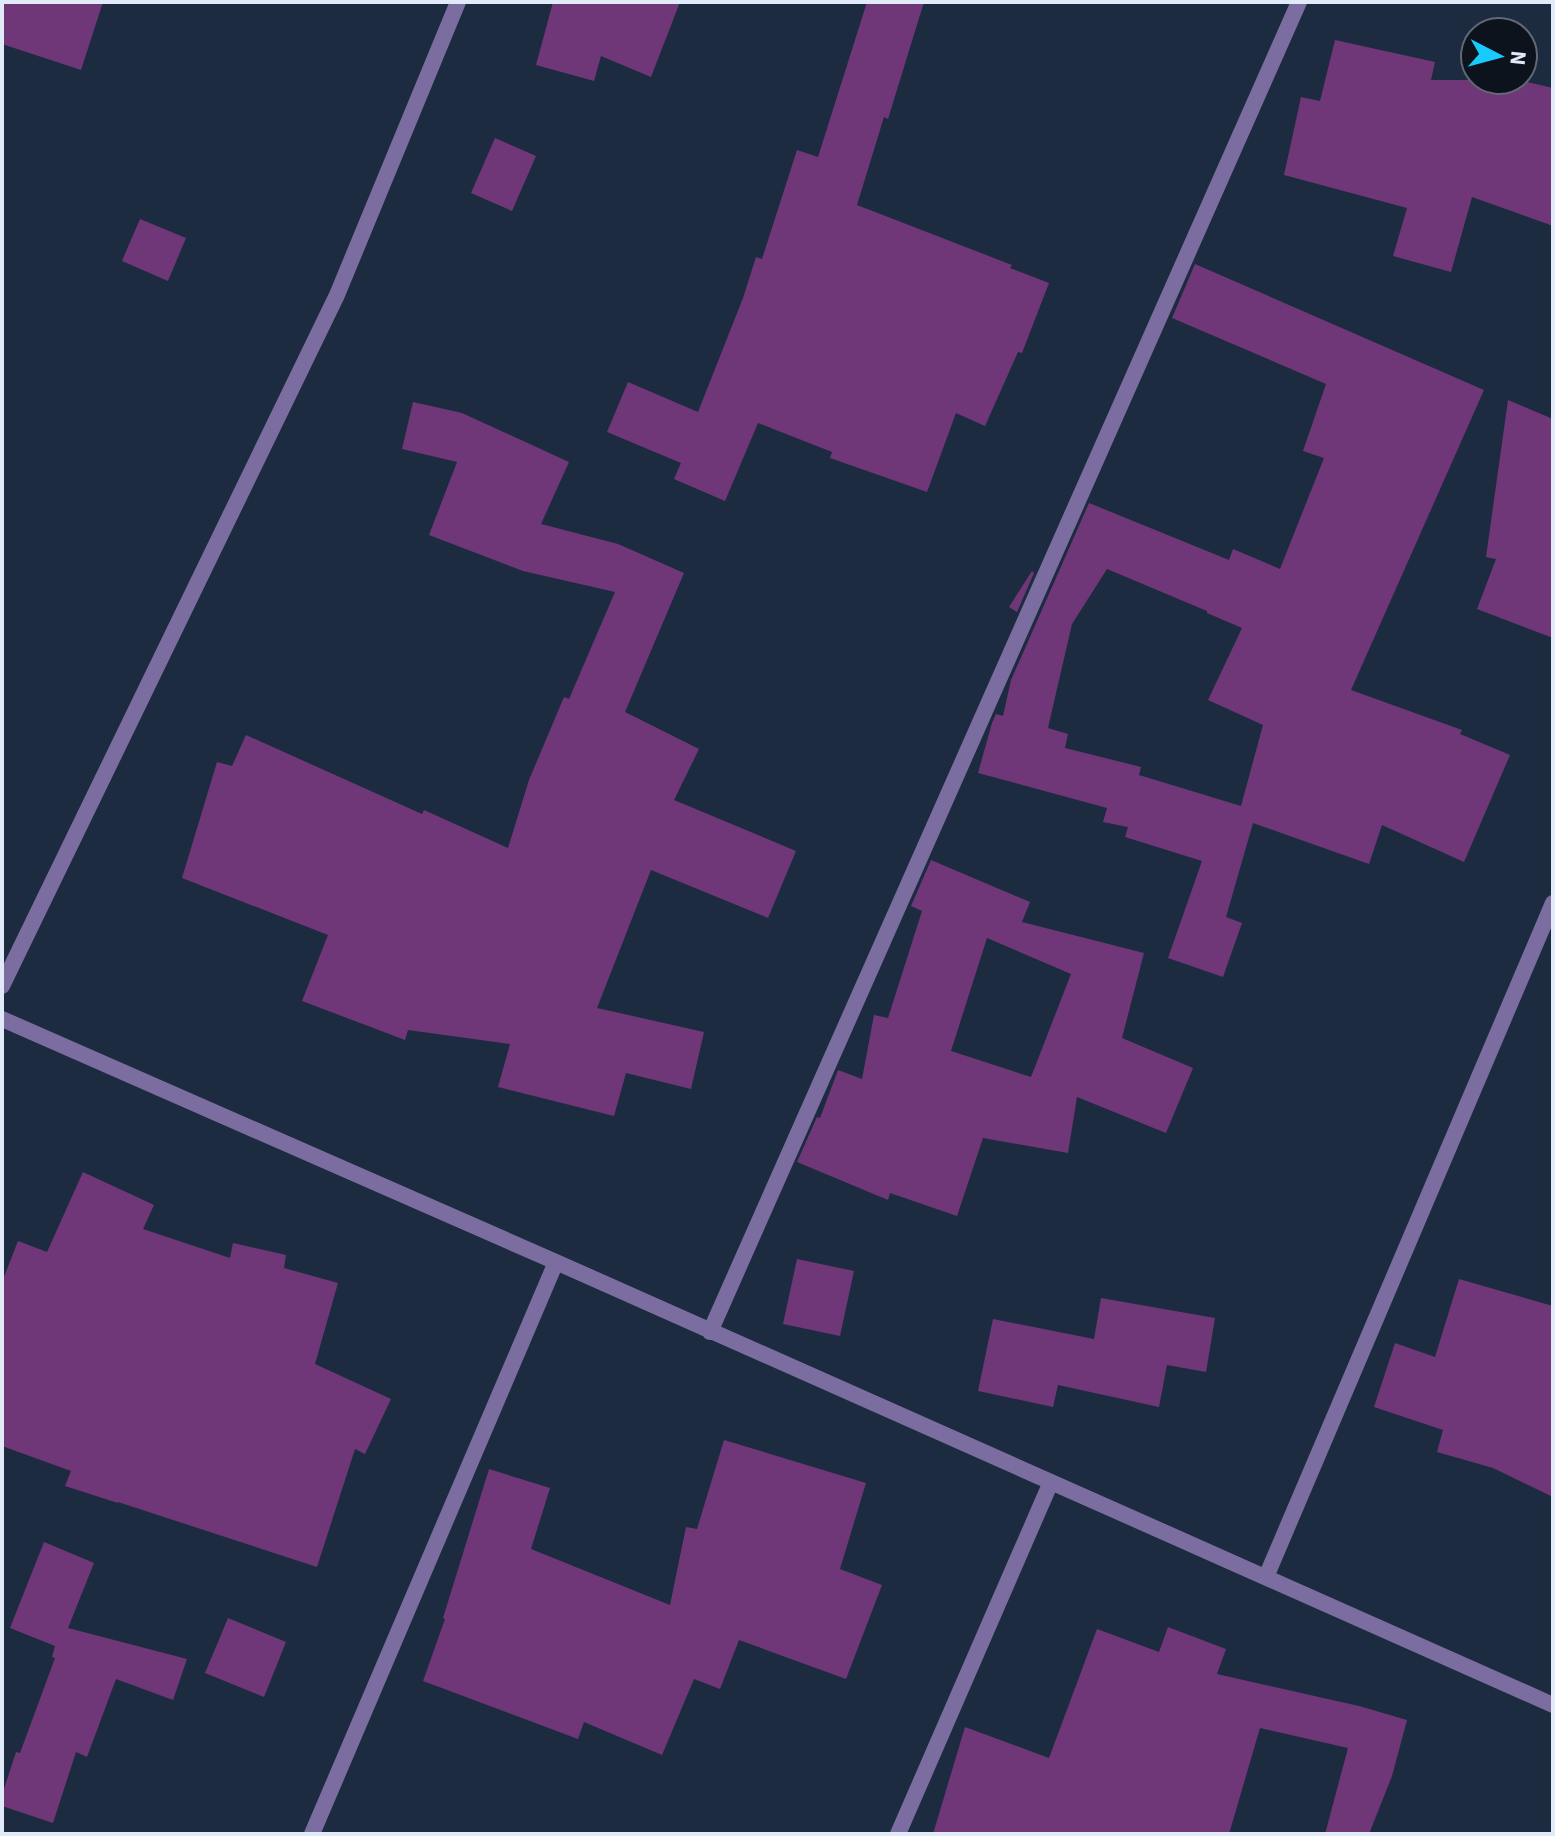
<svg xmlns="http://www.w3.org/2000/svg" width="1555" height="1836" font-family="'Source Sans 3',sans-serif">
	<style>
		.building { fill: #6f3777; fill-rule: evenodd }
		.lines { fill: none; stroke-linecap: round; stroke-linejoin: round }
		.minor { stroke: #7c6da1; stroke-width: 16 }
	</style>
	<rect width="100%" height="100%" fill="#1d2b41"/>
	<path class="building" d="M 2,2 L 103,2 L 81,70 L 2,44 Z
		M 553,2 L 680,2 L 651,77 L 601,56 L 594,81 L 536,65 Z
		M 867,2 L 924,2 L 888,119 L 884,117 L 857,205 L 1012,265 L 1010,268 L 1049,283 L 1022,353 L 1018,352 L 985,426 L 956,413 L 927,492 L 830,458 L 832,452 L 758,423 L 725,501 L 674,479 L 681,463 L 607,432 L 628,382 L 698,412 L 743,298 L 756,257 L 762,259 L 797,150 L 818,157 Z
		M 1335,40 L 1435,62 L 1431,80 L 1518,80 L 1553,88 L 1553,226 L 1472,197 L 1451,272 L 1393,256 L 1407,208 L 1284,175 L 1301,97 L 1320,101 Z
		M 495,138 L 536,156 L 512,211 L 471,193 Z
		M 140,219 L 186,238 L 168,281 L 122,261 Z
		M 1195,264 L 1484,390 L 1351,690 L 1462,730 L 1460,734 L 1510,755 L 1464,862 L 1382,825 L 1369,864 L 1253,823 L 1226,917 L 1242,923 L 1223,977 L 1168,958 L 1202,861 L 1125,837 L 1128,827 L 1103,822 L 1107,808 L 978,773 L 992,723 L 996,714 L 1003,716 L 1011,680 L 1089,503 L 1229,560 L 1233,549 L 1280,569 L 1324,458 L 1303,451 L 1326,384 L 1172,318 ZM 1107,569 L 1207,611 L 1207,613 L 1242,628 L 1208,700 L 1263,725 L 1241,806 L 1139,775 L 1141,767 L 1065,748 L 1068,734 L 1048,728 L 1072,624 Z
		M 1508,400 L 1553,419 L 1553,638 L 1477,609 L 1496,559 L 1486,557 Z
		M 413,402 L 462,413 L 569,462 L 541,524 L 618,544 L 684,573 L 625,712 L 699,749 L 674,800 L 796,851 L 768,918 L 651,870 L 597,1008 L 704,1032 L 691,1089 L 626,1073 L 614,1116 L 498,1087 L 510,1044 L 408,1030 L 405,1040 L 302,1001 L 328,935 L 182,878 L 217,762 L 232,766 L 246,735 L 422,814 L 424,810 L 508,848 L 529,780 L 564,697 L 569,699 L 615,592 L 523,571 L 429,535 L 457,462 L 402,449 Z
		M 1032,571 L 1034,573 L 1017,612 L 1009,607 Z
		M 931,860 L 1030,902 L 1022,922 L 1144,953 L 1122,1038 L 1193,1068 L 1166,1133 L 1077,1097 L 1068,1153 L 983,1138 L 957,1216 L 890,1193 L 888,1200 L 797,1162 L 817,1117 L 820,1118 L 838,1070 L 862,1079 L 874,1015 L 888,1018 L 922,911 L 911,906 ZM 987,938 L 1071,974 L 1031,1077 L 951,1051 Z
		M 83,1172 L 154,1205 L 143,1229 L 230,1258 L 233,1243 L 286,1255 L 284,1268 L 338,1283 L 315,1364 L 391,1399 L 365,1454 L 355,1449 L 317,1567 L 118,1502 L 118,1503 L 65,1486 L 71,1471 L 2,1446 L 2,1282 L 18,1241 L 47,1252 Z
		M 797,1259 L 854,1271 L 840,1336 L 783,1324 Z
		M 1459,1279 L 1553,1306 L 1553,1497 L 1493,1468 L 1437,1452 L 1443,1430 L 1374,1407 L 1395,1343 L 1435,1357 Z
		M 1101,1298 L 1215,1318 L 1206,1372 L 1167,1365 L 1159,1407 L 1058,1385 L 1053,1407 L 978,1391 L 993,1319 L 1094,1339 Z
		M 724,1440 L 866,1483 L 840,1569 L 882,1585 L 846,1679 L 739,1640 L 720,1689 L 694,1679 L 662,1755 L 584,1722 L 578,1739 L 423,1681 L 445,1619 L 443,1618 L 489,1469 L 550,1488 L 531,1549 L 670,1605 L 686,1527 L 697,1529 Z
		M 44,1542 L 94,1563 L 68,1628 L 187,1659 L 173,1700 L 116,1679 L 87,1757 L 76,1752 L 53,1823 L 2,1806 L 2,1795 L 16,1752 L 20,1753 L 55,1658 L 52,1657 L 55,1646 L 10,1628 Z
		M 228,1618 L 286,1642 L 264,1697 L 205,1673 Z
		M 1168,1627 L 1226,1649 L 1217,1674 L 1359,1706 L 1407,1720 L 1392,1776 L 1369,1834 L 1325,1834 L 1348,1748 L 1260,1728 L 1229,1834 L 933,1834 L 965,1727 L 1049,1758 L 1097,1629 L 1159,1652 Z"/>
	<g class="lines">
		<path class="minor" d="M 2,986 L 337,295 L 458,2
			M 2,1019 L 556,1262 L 1553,1705
			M 710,1332 L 1299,2
			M 1266,1577 L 1553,903
			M 312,1834 L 556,1262
			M 898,1834 L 1051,1482"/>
	</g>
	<rect width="1555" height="1836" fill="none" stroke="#e0eaf9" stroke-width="8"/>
	<g transform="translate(1499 56) rotate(96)"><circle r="38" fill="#0d131d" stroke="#616975" stroke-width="2"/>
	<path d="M0-6L14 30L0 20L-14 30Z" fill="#19cafc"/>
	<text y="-12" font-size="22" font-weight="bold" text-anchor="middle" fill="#e0eaf9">N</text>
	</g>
</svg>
